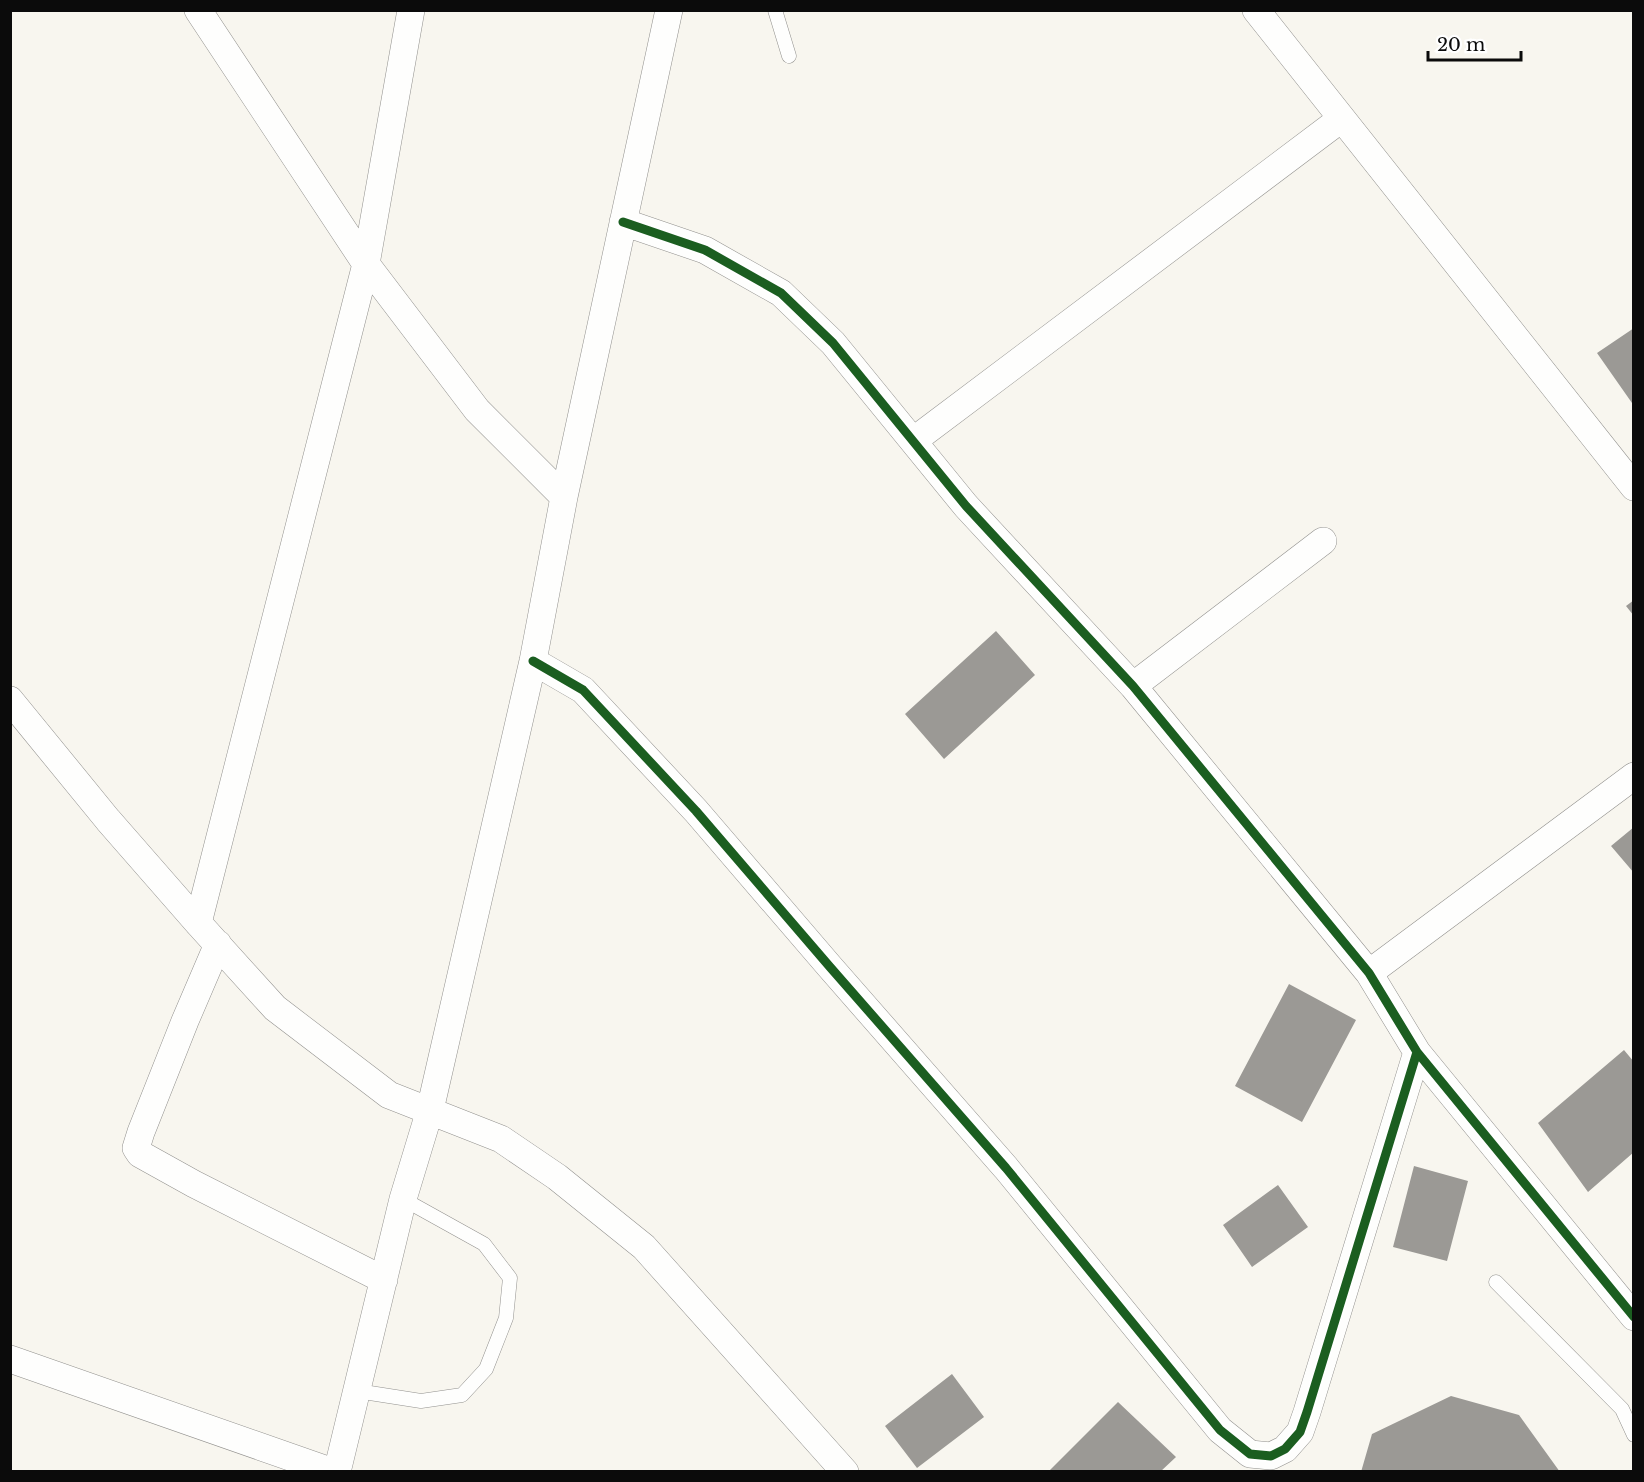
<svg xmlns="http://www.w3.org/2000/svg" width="1644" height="1482" font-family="'Libre Baskerville',serif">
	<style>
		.building { fill: #9b9995 }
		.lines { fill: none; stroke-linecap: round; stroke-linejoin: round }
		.lane-casing { stroke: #92918e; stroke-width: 15 }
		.street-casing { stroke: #92918e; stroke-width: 28 }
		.lane { stroke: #fefefd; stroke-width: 14 }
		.street { stroke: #fefefd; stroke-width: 27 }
		.cycleway-casing { stroke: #fff; stroke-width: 13 }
		.cycleway { stroke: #1b5e20; stroke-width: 9 }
	</style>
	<rect width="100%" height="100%" fill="#f8f6ef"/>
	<path class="building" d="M 1634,328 L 1634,402 L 1632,403 L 1597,353 Z
		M 1634,600 L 1634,616 L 1626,606 Z
		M 996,631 L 1035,675 L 944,759 L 905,714 Z
		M 1634,827 L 1634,873 L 1611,846 Z
		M 1289,984 L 1356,1020 L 1302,1122 L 1235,1086 Z
		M 1624,1050 L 1634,1062 L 1634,1152 L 1588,1192 L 1538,1123 Z
		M 1414,1166 L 1468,1181 L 1447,1261 L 1393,1247 Z
		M 1278,1185 L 1308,1227 L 1252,1267 L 1223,1225 Z
		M 952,1374 L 984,1417 L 917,1468 L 885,1426 Z
		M 1451,1396 L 1519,1415 L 1560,1472 L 1361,1472 L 1372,1434 Z
		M 1118,1402 L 1176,1457 L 1160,1472 L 1048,1472 Z"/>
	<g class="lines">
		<defs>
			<path id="lane" d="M 775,10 L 789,56
				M 1496,1282 L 1622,1409 L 1634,1435
				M 357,1391 L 421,1401 L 462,1395 L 486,1369 L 506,1318 L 510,1278 L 484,1244 L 403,1199"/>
			<path id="street" d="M 198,10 L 366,264 L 477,410 L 564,497
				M 1256,10 L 1634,487
				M 623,222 L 705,250 L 781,293 L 833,343 L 966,506 L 1133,686 L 1369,973 L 1417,1052 L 1634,1317
				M 913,441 L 1341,119
				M 533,661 L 583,690 L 696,811 L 830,967 L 1006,1168 L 1220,1430 L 1250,1454 L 1271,1456 L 1285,1449 L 1300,1432 L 1307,1412 L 1417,1052
				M 1133,686 L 1323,541
				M 10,700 L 108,820 L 198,923 L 275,1008 L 389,1095 L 501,1139 L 557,1177 L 644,1247 L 845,1472
				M 198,923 L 366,264 L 411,10
				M 218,944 L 185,1021 L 141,1132 L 136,1148 L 140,1154 L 194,1184 L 384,1280
				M 1369,973 L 1634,776
				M 10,1359 L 333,1472
				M 337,1472 L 403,1199 L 430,1110 L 533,661 L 564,497 L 669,10"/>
		</defs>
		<use href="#lane" class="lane-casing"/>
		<use href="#street" class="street-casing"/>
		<use href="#lane" class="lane"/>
		<use href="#street" class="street"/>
		<defs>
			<path id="cycleway" d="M 623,222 L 705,250 L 781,293 L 833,343 L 966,506 L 1133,686 L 1369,973 L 1417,1052 L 1634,1317
				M 533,661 L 583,690 L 696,811 L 830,967 L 1006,1168 L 1220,1430 L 1250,1454 L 1271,1456 L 1285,1449 L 1300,1432 L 1307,1412 L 1417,1052"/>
		</defs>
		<use href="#cycleway" class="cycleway-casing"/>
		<use href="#cycleway" class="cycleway"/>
	</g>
	<rect width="1644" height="1482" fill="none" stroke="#0b0b0b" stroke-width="24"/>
	<path d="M1428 51v9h93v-9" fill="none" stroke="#0b0b0b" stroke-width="3"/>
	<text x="1437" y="51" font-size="18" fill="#0b0b0b" stroke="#ffffff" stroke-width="4.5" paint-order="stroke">20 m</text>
</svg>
